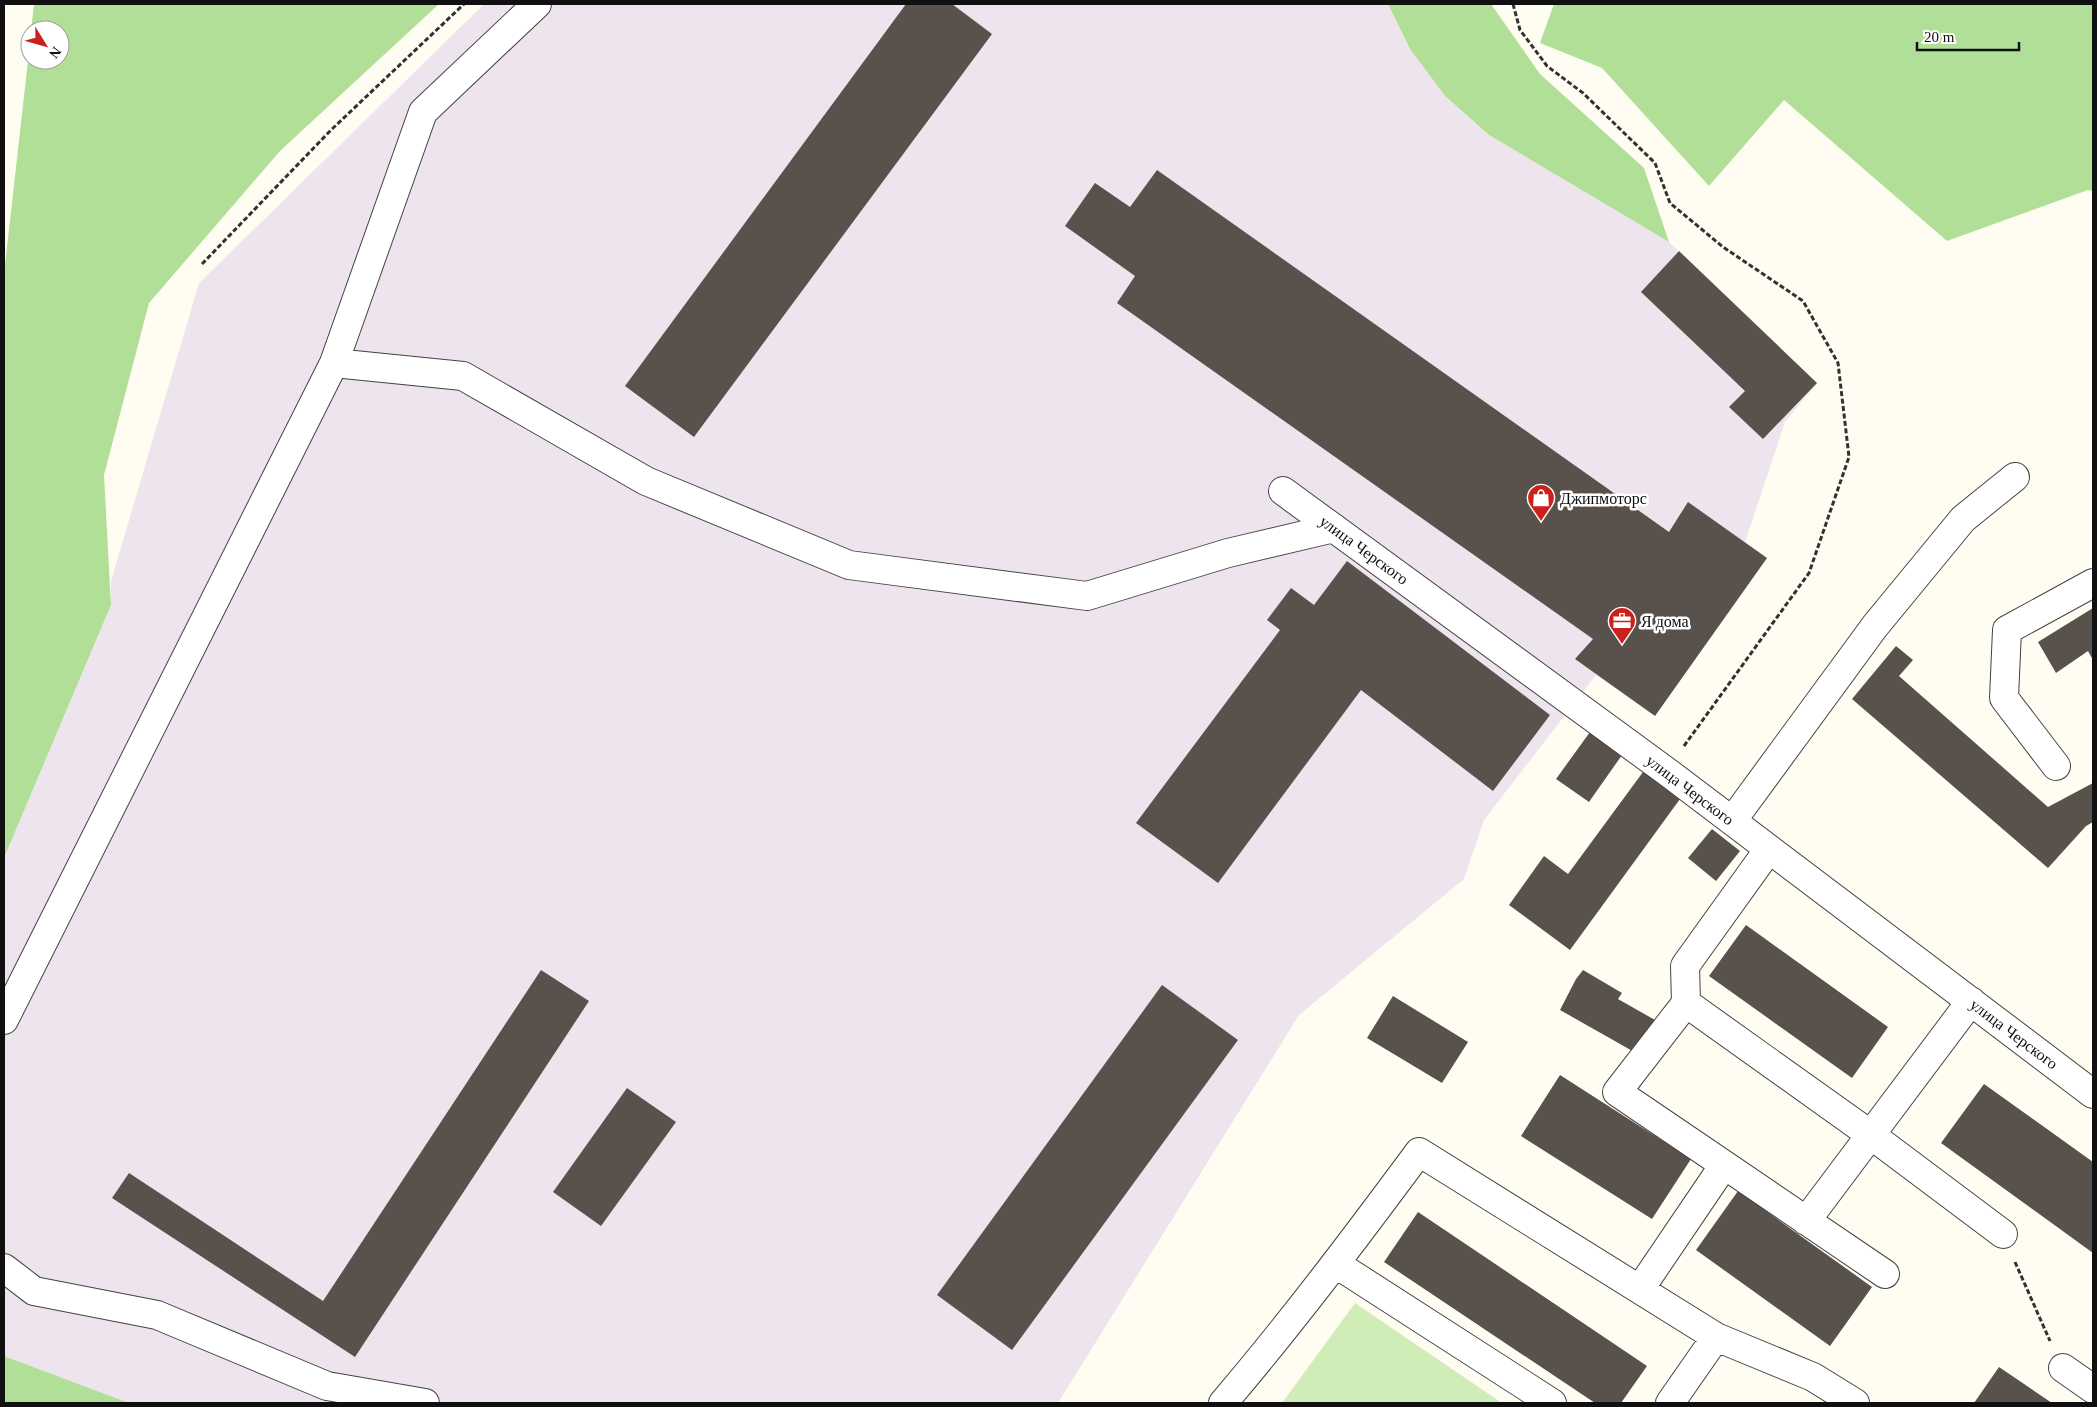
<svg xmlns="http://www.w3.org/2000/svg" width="2097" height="1407" font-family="'Times New Roman',serif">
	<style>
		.industrial { fill: #eee4ee }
		.green { fill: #d0edb8 }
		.forest { fill: #b2df97 }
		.building { fill: #59514b }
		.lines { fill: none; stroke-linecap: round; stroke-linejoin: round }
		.minor-casing { stroke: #434343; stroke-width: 30 }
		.path { stroke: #323232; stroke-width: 3; stroke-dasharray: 5 2.5; stroke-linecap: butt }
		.minor { stroke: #fff; stroke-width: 28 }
		.labels { text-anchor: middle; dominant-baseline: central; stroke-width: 5; stroke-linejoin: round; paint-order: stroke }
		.poi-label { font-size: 16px; fill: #101010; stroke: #fff; text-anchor: start }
		.street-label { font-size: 16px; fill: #101010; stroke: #fff }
	</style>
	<rect width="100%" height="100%" fill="#fffdf2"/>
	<path class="industrial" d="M 484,4 L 1388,4 L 1410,49 L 1445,96 L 1489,135 L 1669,242 L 1817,383 L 1785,422 L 1745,542 L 1767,558 L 1655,716 L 1596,675 L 1484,820 L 1464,879 L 1299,1015 L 1058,1403 L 129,1403 L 4,1356 L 4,858 L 111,605 L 111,581 L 199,283 Z"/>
	<path class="green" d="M 1355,1303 L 1502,1403 L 1282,1403 Z"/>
	<path class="forest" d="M 34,4 L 439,4 L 280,151 L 149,303 L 104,475 L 111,605 L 4,858 L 4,274 L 30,43 L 30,60 L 60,60 L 60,30 L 31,30 Z
		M 1388,4 L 1491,4 L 1540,74 L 1644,168 L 1669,242 L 1489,135 L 1445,96 L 1410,49 Z
		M 1554,4 L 2093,4 L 2093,191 L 2088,190 L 1947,241 L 1784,100 L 1709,186 L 1602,68 L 1540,43 Z
		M 4,1356 L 129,1403 L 4,1403 Z"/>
	<path class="building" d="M 906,4 L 952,4 L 992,34 L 694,437 L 625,386 Z
		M 1157,170 L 1669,532 L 1688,502 L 1767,558 L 1655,716 L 1575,659 L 1593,639 L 1117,303 L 1135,276 L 1065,226 L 1095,183 L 1130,207 Z
		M 1679,251 L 1817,383 L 1763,439 L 1729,407 L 1745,391 L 1641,292 Z
		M 1347,561 L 1550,715 L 1493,791 L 1361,690 L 1218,883 L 1136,823 L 1280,630 L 1267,620 L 1291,588 L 1314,605 Z
		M 2093,608 L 2093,660 L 2088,651 L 2056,673 L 2038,642 Z
		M 1896,646 L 1913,660 L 1899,676 L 2048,807 L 2093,783 L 2093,822 L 2086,826 L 2048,868 L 1852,699 Z
		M 1590,732 L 1622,755 L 1589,802 L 1556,779 Z
		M 1643,772 L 1680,799 L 1570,950 L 1509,905 L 1544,856 L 1568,874 Z
		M 1712,829 L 1740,851 L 1716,881 L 1688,858 Z
		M 1746,925 L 1888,1027 L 1852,1078 L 1709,976 Z
		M 541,970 L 589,1001 L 355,1357 L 112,1198 L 129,1173 L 323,1301 Z
		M 1583,970 L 1622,993 L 1618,999 L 1655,1020 L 1636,1053 L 1560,1010 L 1576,979 Z
		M 1162,985 L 1238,1040 L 1012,1350 L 937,1295 Z
		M 1393,996 L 1468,1042 L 1442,1083 L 1367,1038 Z
		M 1560,1075 L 1691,1159 L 1652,1219 L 1521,1136 Z
		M 1984,1084 L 2093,1162 L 2093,1253 L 1941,1143 Z
		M 627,1088 L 676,1122 L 601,1226 L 553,1192 Z
		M 1738,1191 L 1872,1287 L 1830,1346 L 1696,1250 Z
		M 1418,1212 L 1647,1366 L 1621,1403 L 1595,1403 L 1384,1262 Z
		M 1999,1367 L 2052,1403 L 1974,1403 Z"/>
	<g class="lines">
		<defs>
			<path id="minor" d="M 334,363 L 463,376 L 646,481 L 849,565 L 1087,596 L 1228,553 L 1334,528
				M 1283,491 L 1666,771 L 2093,1094
				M 2056,766 L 2004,698 L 2007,630 L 2093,583
				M 1732,821 L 1875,626 L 1963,519 L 2015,477
				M 1769,849 L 1685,966 L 1686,1003 L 1617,1092 L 1885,1274
				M 1686,1003 L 1871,1135 L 2003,1234
				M 4,1020 L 334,363 L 423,112 L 537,4
				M 1806,1221 L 1971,1001
				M 1336,1264 L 1552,1403
				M 4,1268 L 34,1291 L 157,1315 L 327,1386 L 425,1403
				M 1640,1289 L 1724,1165
				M 2063,1368 L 2093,1389
				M 1223,1403 C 1292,1322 1356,1237 1419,1152 L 1716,1337 L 1813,1377 L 1855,1403
				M 1670,1403 L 1716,1337"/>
		</defs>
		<use href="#minor" class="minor-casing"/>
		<path class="path" d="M 1513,4 L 1520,30 L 1547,66 L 1583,93 L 1655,163 L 1670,203 L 1723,247 L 1803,301 L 1838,363 L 1849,457 L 1809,573 L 1684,746
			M 202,264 L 331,130 L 464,4
			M 2015,1262 L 2050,1341"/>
		<use href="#minor" class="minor"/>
	</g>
	<defs>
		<symbol id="shop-pin" viewBox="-11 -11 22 30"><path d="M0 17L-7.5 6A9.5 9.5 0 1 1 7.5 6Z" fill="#ca211d" stroke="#fff"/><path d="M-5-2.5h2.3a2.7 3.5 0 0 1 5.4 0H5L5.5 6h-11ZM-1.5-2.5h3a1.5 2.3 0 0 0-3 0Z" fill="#fff"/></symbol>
		<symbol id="office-pin" viewBox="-11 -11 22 30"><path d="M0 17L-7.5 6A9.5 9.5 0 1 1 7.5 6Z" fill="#ca211d" stroke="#fff"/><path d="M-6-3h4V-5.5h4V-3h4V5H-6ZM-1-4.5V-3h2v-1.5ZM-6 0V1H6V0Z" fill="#fff"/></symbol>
	</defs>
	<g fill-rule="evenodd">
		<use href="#shop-pin" x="1525" y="482" width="32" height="43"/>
		<use href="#office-pin" x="1606" y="605" width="32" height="43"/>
	</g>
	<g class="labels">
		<g class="poi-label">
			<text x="1560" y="498">Джипмоторс</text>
			<text x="1641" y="621">Я дома</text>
		</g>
		<g class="street-label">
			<text transform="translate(1364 550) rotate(36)">улица Черского</text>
			<text transform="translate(1690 790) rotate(37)">улица Черского</text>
			<text transform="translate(2014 1034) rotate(37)">улица Черского</text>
		</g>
	</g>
	<rect width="2097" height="1407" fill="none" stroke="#101010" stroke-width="10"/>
	<g transform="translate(45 45) rotate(127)"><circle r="24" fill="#ffffff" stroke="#9f9f9f"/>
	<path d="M0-4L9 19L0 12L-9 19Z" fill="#ca211d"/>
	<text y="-8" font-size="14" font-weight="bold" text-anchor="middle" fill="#101010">N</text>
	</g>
	<path d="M1917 42v8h102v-8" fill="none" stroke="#101010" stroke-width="2.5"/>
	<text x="1924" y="42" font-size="15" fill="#101010" stroke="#ffffff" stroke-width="4" paint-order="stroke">20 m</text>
</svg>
